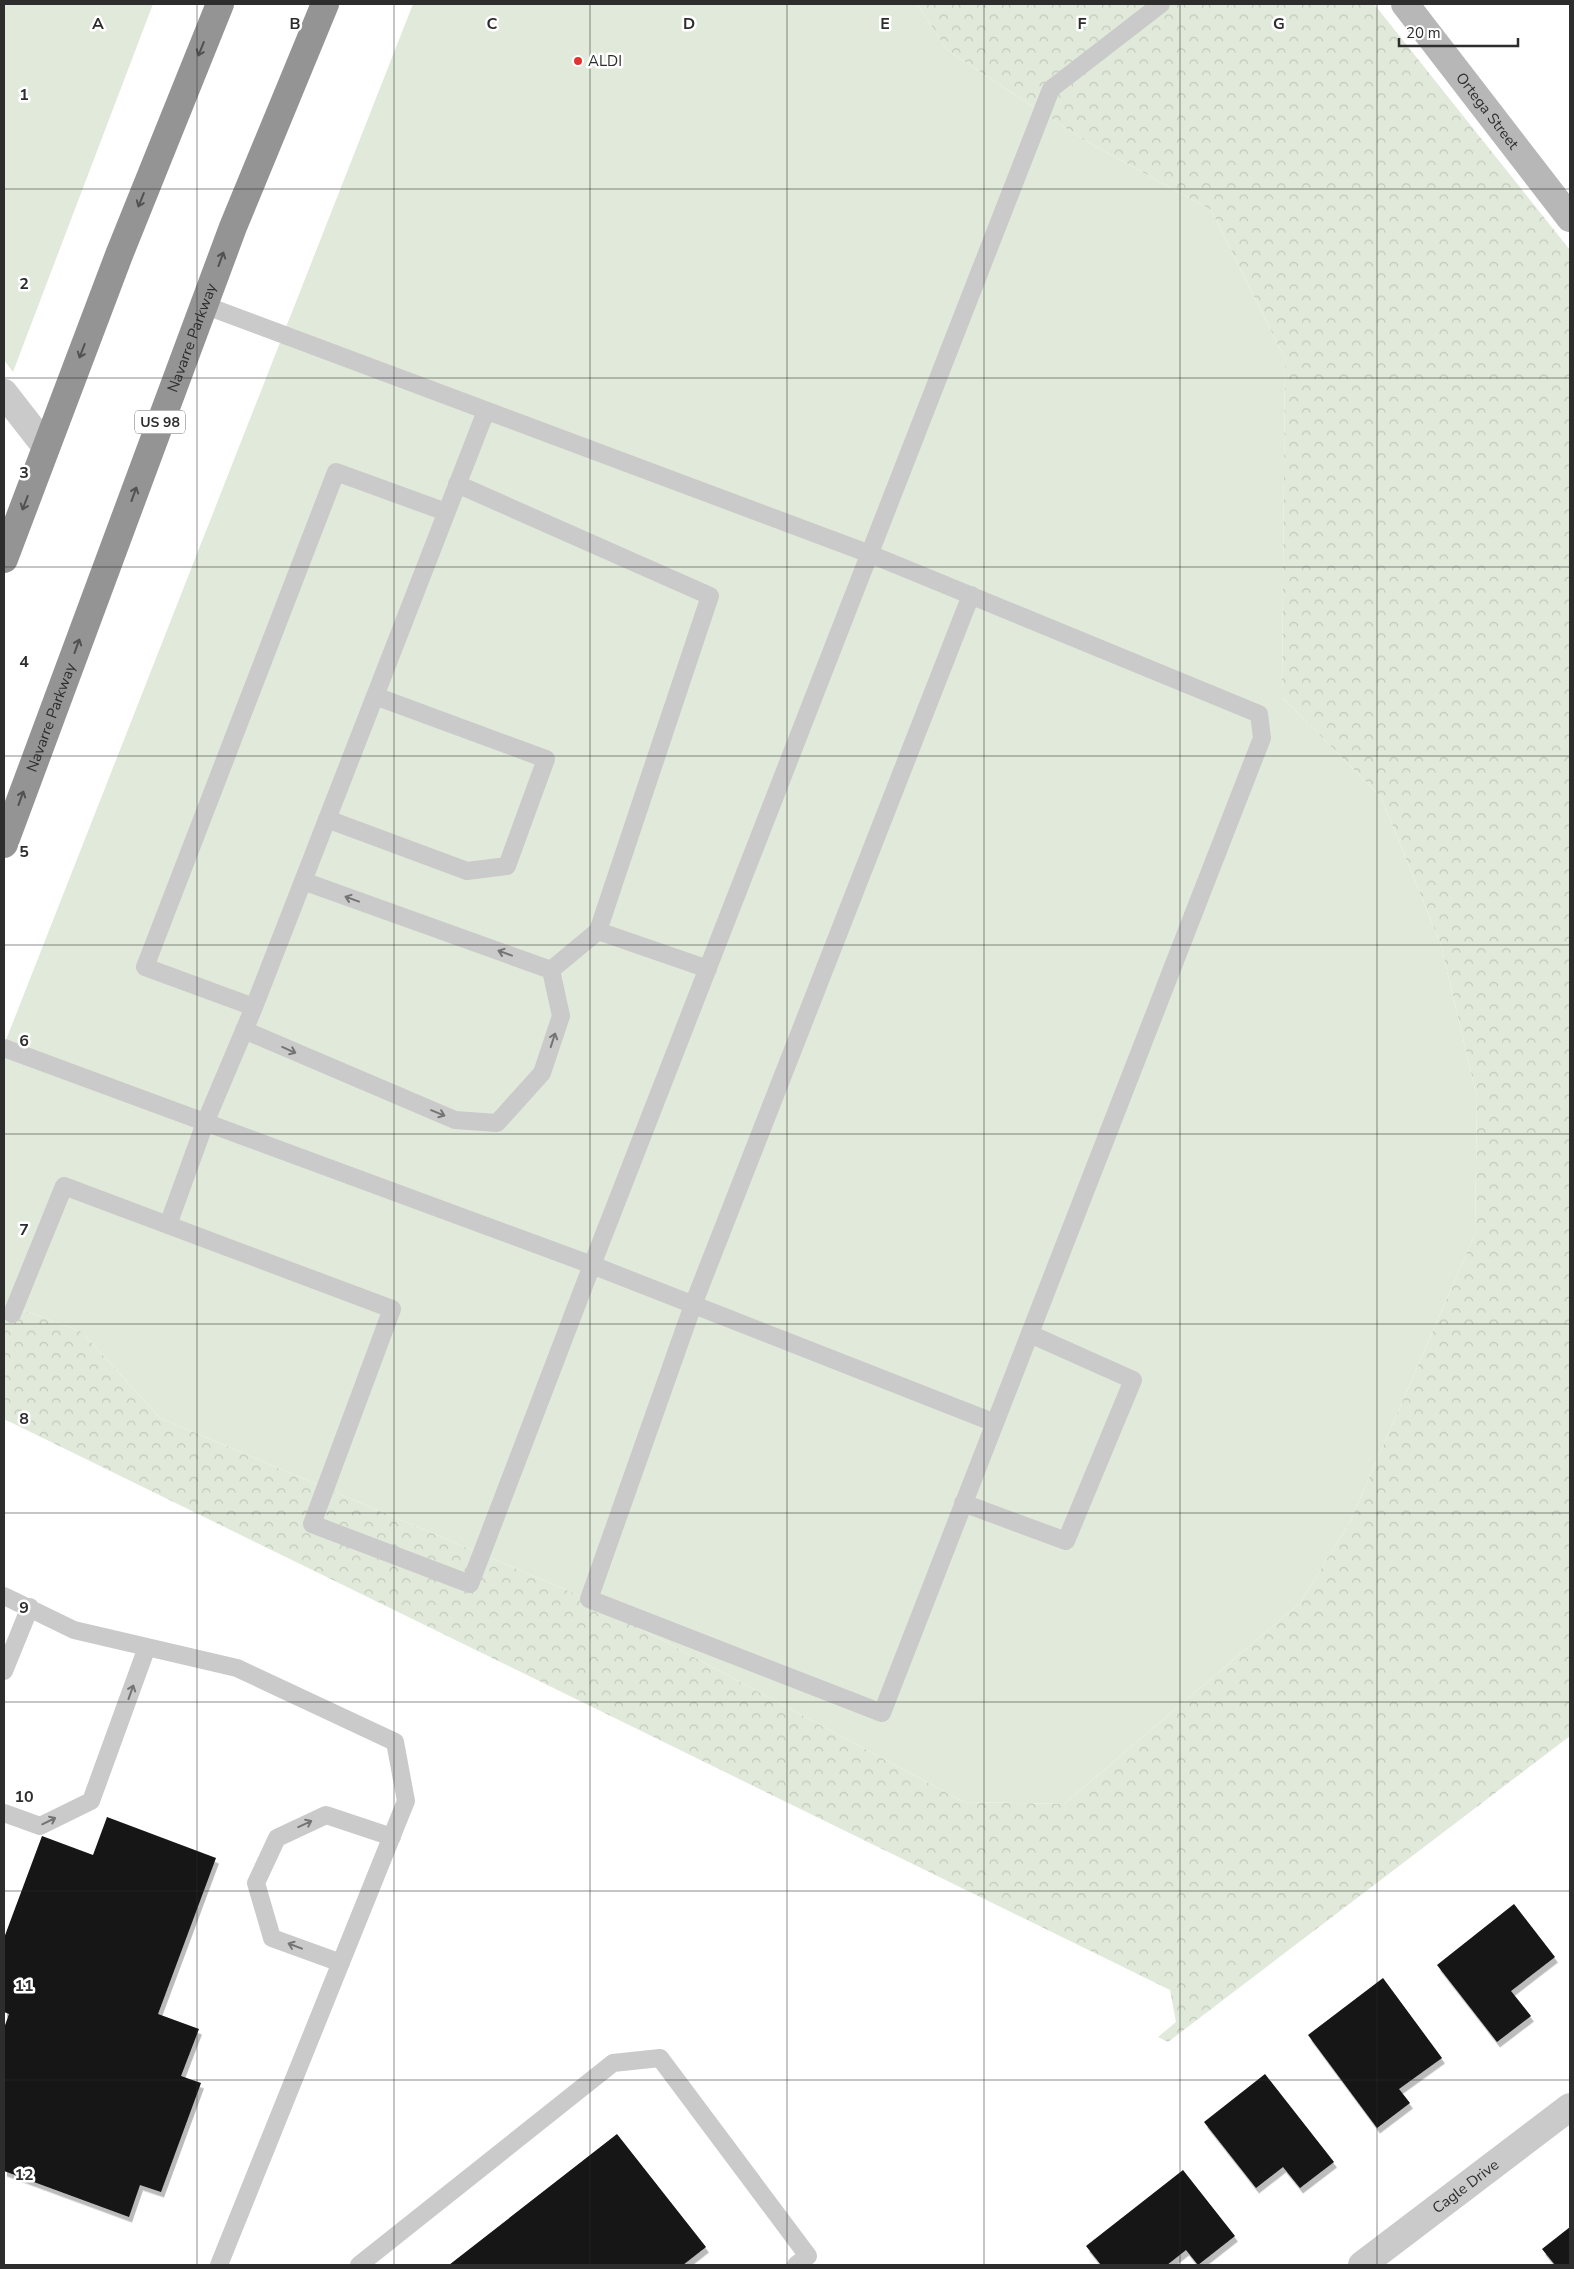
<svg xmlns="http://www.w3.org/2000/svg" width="1574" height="2269" font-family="'Nunito Sans',sans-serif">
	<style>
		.grass { fill: #e1eada }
		.forest { fill: url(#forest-crowns) }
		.building { fill: #141414; filter: url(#shadow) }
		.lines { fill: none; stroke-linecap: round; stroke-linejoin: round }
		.lane { stroke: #cacaca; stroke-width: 18 }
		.street { stroke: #cacaca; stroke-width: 28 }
		.secondary { stroke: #b7b7b7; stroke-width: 28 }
		.highway { stroke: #949494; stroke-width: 28 }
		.oneway { stroke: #515151 }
		.oneway2 { stroke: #747474 }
		.grid { fill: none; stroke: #2d2d2d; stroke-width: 1; stroke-opacity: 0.55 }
		.poi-dot { fill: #e13431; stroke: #fff; stroke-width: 2 }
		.labels { text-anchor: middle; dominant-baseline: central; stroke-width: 5; stroke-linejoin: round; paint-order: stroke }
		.shield { fill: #fff; stroke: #6c6c6c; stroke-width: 1 }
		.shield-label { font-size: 14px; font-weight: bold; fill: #2d2d2d }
		.poi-label { font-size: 15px; fill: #2d2d2d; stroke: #fff; text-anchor: start }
		.street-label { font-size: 15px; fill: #2d2d2d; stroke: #fff }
		.grid-label { font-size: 16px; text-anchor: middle; font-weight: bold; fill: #2d2d2d; stroke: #fff; stroke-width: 5; stroke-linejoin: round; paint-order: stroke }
	</style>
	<defs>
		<pattern id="forest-crowns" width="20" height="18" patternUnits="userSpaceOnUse" patternTransform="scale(1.25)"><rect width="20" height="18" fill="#e1eada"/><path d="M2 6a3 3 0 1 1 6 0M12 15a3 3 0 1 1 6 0" fill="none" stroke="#c1c9bb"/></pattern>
		<filter id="shadow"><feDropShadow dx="3" dy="5.5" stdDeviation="0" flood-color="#0004"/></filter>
	</defs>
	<rect width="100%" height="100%" fill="#fff"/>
	<path class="grass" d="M 4,4 L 153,4 L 13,372 L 4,360 Z
		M 413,4 L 917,4 L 947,50 L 1084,140 L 1211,210 L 1285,359 L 1282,697 L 1381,797 L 1441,945 L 1477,1098 L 1475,1234 L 1350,1522 L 1300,1603 L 1064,1804 L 964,1802 L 576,1594 L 160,1418 L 82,1332 L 4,1303 L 4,1045 Z"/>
	<path class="forest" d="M 917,4 L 1374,4 L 1570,250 L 1570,1736 L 1168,2042 L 1158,2037 L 1176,2022 L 1170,1990 L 4,1419 L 4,1303 L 82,1332 L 160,1418 L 576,1594 L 964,1802 L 1064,1804 L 1300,1603 L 1350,1522 L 1475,1234 L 1477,1098 L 1441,945 L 1381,797 L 1282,697 L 1285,359 L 1211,210 L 1084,140 L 947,50 Z"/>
	<path class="building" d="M 107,1817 L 216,1858 L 158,2014 L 199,2029 L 181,2076 L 201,2083 L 161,2192 L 140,2185 L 129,2217 L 4,2171 L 4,2028 L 9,2014 L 4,2012 L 4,1938 L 42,1836 L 93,1855 Z
		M 1514,1904 L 1555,1957 L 1511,1991 L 1531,2016 L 1497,2042 L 1437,1965 Z
		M 1383,1978 L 1442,2058 L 1399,2089 L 1410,2103 L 1377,2128 L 1308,2035 Z
		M 1265,2074 L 1334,2162 L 1300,2188 L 1283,2167 L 1256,2188 L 1204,2122 Z
		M 617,2134 L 706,2247 L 683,2265 L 449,2265 Z
		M 1183,2170 L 1235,2236 L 1198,2265 L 1186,2250 L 1167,2265 L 1101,2265 L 1086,2246 Z
		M 1570,2227 L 1570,2265 L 1555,2265 L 1542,2249 Z"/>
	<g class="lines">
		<path class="lane" d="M 204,305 L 870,554 L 1259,714 L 1262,738 L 995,1423 L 592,1265 L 1051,89 L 1161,4
			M 457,484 L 710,596 L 598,931 L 551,970
			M 971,595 L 693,1305 L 589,1599 L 882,1713 L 995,1423
			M 327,819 L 467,871 L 507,866 L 546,759 L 375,696
			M 303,881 L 551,970
			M 598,931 L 708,969
			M 254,1007 L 145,967 L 336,472 L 446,512
			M 244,1030 L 455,1120 L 497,1123 L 542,1073 L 561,1016 L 551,970
			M 4,1048 L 592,1265 L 470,1584 L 312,1524 L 392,1309 L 64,1186 L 12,1314
			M 168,1225 L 205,1123 L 254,1007 L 486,411
			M 963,1503 L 1066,1541 L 1133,1380 L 1030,1334
			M 4,1596 L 74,1630 L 237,1668 L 395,1742 L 406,1801 L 219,2265
			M 4,1671 L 30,1607
			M 4,1813 L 40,1826 L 91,1801 L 147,1647
			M 341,1963 L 272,1938 L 256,1883 L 277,1838 L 326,1815 L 392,1837
			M 359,2265 L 613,2063 L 660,2058 L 808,2256 L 796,2265"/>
		<g class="street">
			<path d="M 4,393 L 46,447"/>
			<path id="s1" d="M 1362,2265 L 1570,2107"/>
		</g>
		<path class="secondary" id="s2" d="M 1405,4 L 1570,218"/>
		<g class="highway">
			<path d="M 4,559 L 119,255 L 220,4"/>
			<path id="s3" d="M 4,844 L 233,227 L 325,4"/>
		</g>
	</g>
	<defs><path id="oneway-shaft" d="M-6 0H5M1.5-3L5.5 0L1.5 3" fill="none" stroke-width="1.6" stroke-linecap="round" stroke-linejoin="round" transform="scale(1.25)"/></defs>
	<g class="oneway">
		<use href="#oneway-shaft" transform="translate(201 49) rotate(112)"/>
		<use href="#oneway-shaft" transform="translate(141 200) rotate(112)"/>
		<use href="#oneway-shaft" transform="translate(221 259) rotate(-70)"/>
		<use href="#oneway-shaft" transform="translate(82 351) rotate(111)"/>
		<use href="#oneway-shaft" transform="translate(134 494) rotate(-70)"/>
		<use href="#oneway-shaft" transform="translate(25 503) rotate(111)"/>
		<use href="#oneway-shaft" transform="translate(77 646) rotate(-70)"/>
		<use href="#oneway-shaft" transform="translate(21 798) rotate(-70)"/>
	</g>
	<g class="oneway2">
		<use href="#oneway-shaft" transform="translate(352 899) rotate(-160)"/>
		<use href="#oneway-shaft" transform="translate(505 953) rotate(-160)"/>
		<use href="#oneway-shaft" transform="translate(553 1040) rotate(-72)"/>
		<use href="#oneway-shaft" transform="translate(289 1050) rotate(24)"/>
		<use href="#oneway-shaft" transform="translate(438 1113) rotate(22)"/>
		<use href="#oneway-shaft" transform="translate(131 1692) rotate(-70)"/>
		<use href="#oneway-shaft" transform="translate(49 1821) rotate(-26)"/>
		<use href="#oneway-shaft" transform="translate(305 1824) rotate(-25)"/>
		<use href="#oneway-shaft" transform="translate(295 1946) rotate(-159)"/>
	</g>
	<path class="grid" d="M 197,4 L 197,2265M 394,4 L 394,2265M 590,4 L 590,2265M 787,4 L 787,2265M 984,4 L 984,2265M 1180,4 L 1180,2265M 1377,4 L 1377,2265M 4,189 L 1570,189M 4,378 L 1570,378M 4,567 L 1570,567M 4,756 L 1570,756M 4,945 L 1570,945M 4,1134 L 1570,1134M 4,1324 L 1570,1324M 4,1513 L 1570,1513M 4,1702 L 1570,1702M 4,1891 L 1570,1891M 4,2080 L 1570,2080"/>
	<circle class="poi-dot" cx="578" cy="61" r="5"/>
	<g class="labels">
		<rect class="shield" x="135" y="410.5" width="50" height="23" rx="4"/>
		<g class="shield-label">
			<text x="160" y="422">US 98</text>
		</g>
		<g class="poi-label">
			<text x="588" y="61">ALDI</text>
		</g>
		<g class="street-label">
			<text stroke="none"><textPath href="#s2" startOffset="135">Ortega Street</textPath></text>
			<text stroke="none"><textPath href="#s3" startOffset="540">Navarre Parkway</textPath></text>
			<text stroke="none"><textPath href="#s3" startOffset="135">Navarre Parkway</textPath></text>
			<text stroke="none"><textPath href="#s1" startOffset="130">Cagle Drive</textPath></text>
		</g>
	</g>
	<g class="grid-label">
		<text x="98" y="29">A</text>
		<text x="295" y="29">B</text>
		<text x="492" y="29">C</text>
		<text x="689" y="29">D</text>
		<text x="885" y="29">E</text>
		<text x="1082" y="29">F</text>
		<text x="1279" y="29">G</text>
		<text x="24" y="100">1</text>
		<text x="24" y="289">2</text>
		<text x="24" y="478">3</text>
		<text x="24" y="667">4</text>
		<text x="24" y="857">5</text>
		<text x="24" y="1046">6</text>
		<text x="24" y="1235">7</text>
		<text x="24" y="1424">8</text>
		<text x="24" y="1613">9</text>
		<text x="24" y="1802">10</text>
		<text x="24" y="1991">11</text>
		<text x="24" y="2180">12</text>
	</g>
	<rect width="1574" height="2269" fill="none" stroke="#2d2d2d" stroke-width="10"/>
	<path d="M1399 38v8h119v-8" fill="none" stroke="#2d2d2d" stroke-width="2.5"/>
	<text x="1406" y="38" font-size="15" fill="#2d2d2d" stroke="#ffffff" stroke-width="4" paint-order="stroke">20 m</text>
</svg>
